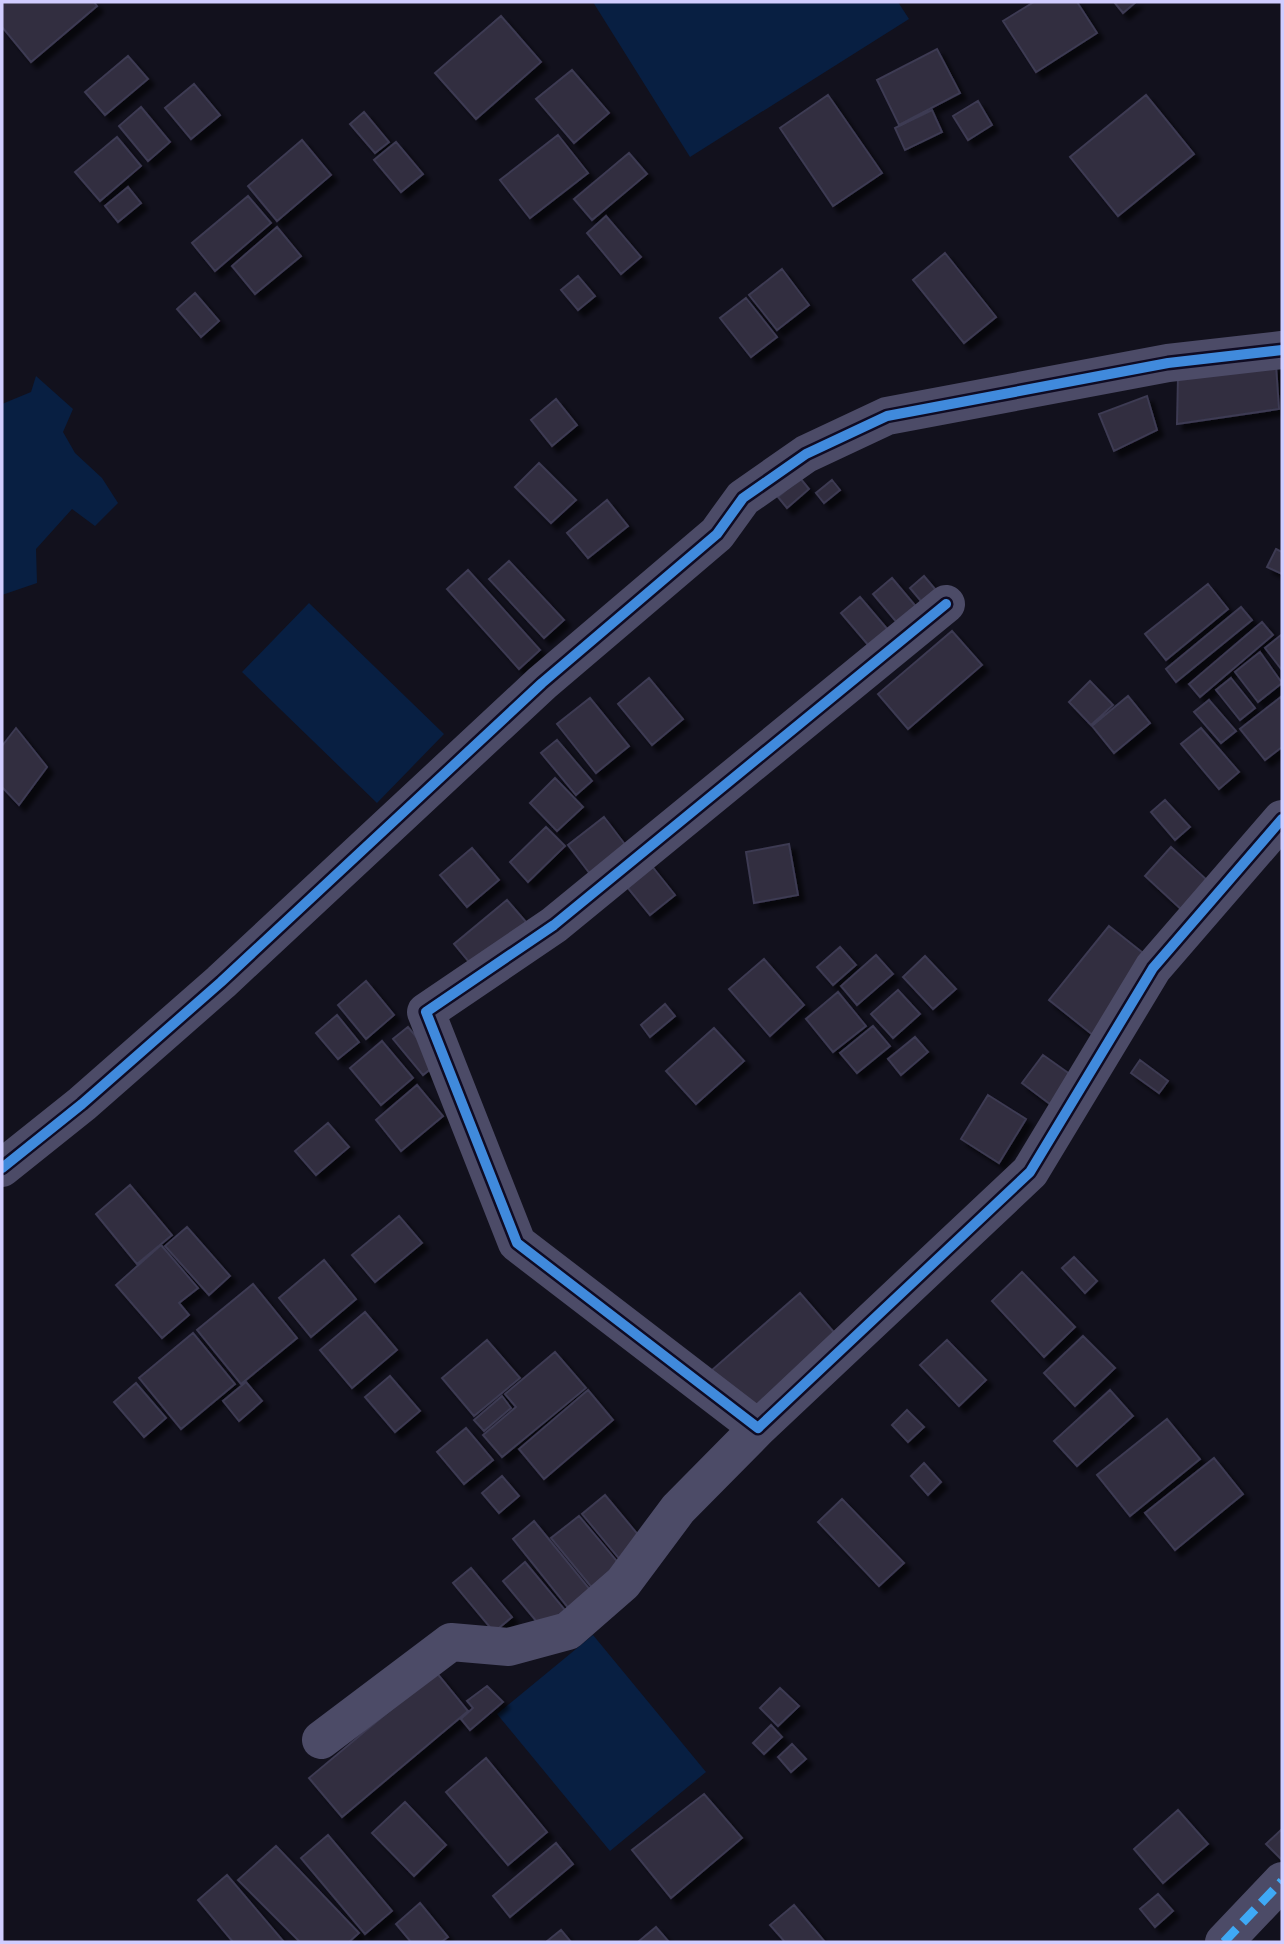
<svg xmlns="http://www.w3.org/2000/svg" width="1284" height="1944" font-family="'Open Sans',sans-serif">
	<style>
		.water { fill: #081f42 }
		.building { fill: #302e40; stroke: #3d3a52; stroke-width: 2; filter: url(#shadow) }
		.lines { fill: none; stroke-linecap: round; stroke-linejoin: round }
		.minor { stroke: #4c4b67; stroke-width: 38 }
		.quiet { stroke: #3fa9f5; stroke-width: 9; stroke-dasharray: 18 9; stroke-linecap: butt }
		.cycleway-casing { stroke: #0f0b23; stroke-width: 15 }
		.cycleway { stroke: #408adc; stroke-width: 10 }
	</style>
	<defs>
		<filter id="shadow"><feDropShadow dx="6" dy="6" stdDeviation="2" flood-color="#0009"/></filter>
	</defs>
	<rect width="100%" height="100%" fill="#12111d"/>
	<path class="water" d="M 593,2 L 898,2 L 909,19 L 690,157 Z
		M 36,376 L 73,409 L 63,432 L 75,453 L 102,478 L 118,503 L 95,526 L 72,509 L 36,549 L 37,583 L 2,595 L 2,404 L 31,392 Z
		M 309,603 L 444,734 L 377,803 L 242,672 Z
		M 593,1635 L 706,1772 L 610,1851 L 497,1714 Z"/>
	<path class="building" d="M 2,2 L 94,2 L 97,6 L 31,62 L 2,27 Z
		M 1034,2 L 1077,2 L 1097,33 L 1036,72 L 1003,21 Z
		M 1114,2 L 1136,2 L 1123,13 Z
		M 501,16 L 541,62 L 476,119 L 435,73 Z
		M 937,49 L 960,93 L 899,125 L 877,80 Z
		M 128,56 L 148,79 L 105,115 L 85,92 Z
		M 572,70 L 609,113 L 574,143 L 536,99 Z
		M 194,84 L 220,115 L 191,139 L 165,108 Z
		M 828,95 L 882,173 L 833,206 L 780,128 Z
		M 1146,95 L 1194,154 L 1118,216 L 1070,157 Z
		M 978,101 L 992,125 L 968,140 L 953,116 Z
		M 141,107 L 170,142 L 148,161 L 119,126 Z
		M 932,110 L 942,132 L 905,150 L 895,128 Z
		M 364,112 L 389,142 L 375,153 L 350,124 Z
		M 558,135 L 588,173 L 530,218 L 500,180 Z
		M 117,137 L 141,166 L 100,201 L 75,172 Z
		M 302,140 L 331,175 L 277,221 L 248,186 Z
		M 396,142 L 423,174 L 401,192 L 374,160 Z
		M 629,153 L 647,174 L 592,220 L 574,199 Z
		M 128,187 L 141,203 L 118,222 L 105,206 Z
		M 248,196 L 271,223 L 215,271 L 192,243 Z
		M 606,216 L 641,257 L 621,274 L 587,233 Z
		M 277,227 L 301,256 L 255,294 L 232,266 Z
		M 945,253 L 996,317 L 964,343 L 913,280 Z
		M 782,269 L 809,305 L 777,330 L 749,295 Z
		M 578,276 L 595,296 L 578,310 L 561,290 Z
		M 195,293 L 219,321 L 201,337 L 177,309 Z
		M 746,298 L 777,337 L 751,357 L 720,318 Z
		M 1276,365 L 1279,409 L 1177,424 L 1178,377 Z
		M 1147,396 L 1157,430 L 1114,451 L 1099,414 Z
		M 556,399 L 577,425 L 552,446 L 531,420 Z
		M 539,463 L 576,500 L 551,523 L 515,487 Z
		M 800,478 L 809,489 L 787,508 L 778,497 Z
		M 832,480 L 840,490 L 824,503 L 816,493 Z
		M 607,500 L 628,526 L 588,558 L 567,533 Z
		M 1276,549 L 1282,552 L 1282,574 L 1267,567 Z
		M 509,561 L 564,620 L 544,638 L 489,579 Z
		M 468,570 L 540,650 L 519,669 L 447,589 Z
		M 924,576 L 940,595 L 926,607 L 910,588 Z
		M 892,578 L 918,609 L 899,625 L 873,594 Z
		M 1208,584 L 1228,609 L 1166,660 L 1145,634 Z
		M 860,597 L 894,637 L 875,653 L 841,613 Z
		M 1241,607 L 1252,620 L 1176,682 L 1166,669 Z
		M 1262,622 L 1273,635 L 1200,697 L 1189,684 Z
		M 952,631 L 982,665 L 908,729 L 878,694 Z
		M 1281,635 L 1282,636 L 1282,670 L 1265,648 Z
		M 1260,652 L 1282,683 L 1258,702 L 1235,672 Z
		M 649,678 L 683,719 L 652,745 L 618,704 Z
		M 1231,678 L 1255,708 L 1240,720 L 1216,690 Z
		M 1090,681 L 1113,705 L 1091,725 L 1069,702 Z
		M 1128,696 L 1150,723 L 1114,753 L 1092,726 Z
		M 1282,696 L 1282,747 L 1265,760 L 1240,729 Z
		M 590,698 L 629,746 L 596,773 L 557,724 Z
		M 1209,700 L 1236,731 L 1221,743 L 1194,712 Z
		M 16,728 L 47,767 L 19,805 L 2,787 L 2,746 Z
		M 1201,728 L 1239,772 L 1219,789 L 1181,744 Z
		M 557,740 L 592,781 L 576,795 L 541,753 Z
		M 555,778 L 583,807 L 557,831 L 530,803 Z
		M 1165,800 L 1190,827 L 1175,840 L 1151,812 Z
		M 604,817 L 630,851 L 594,879 L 568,845 Z
		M 546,827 L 565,846 L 528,882 L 510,862 Z
		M 789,844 L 798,895 L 754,903 L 746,852 Z
		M 1171,847 L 1209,882 L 1183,911 L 1145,876 Z
		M 472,848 L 499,880 L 467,907 L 440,875 Z
		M 643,855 L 675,895 L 650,915 L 618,876 Z
		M 507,900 L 532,929 L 479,974 L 454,944 Z
		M 1109,926 L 1153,961 L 1093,1035 L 1049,1000 Z
		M 840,947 L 856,965 L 833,985 L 817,967 Z
		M 876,955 L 893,974 L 857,1005 L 841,986 Z
		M 925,956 L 956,989 L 933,1009 L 903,977 Z
		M 764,959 L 804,1005 L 770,1036 L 729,989 Z
		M 366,981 L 394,1015 L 366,1039 L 338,1005 Z
		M 898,990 L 920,1014 L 893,1038 L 871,1014 Z
		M 838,992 L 866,1026 L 833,1052 L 806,1019 Z
		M 665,1004 L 675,1016 L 650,1037 L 641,1025 Z
		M 337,1015 L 359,1042 L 338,1059 L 316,1033 Z
		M 873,1026 L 890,1046 L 857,1073 L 840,1053 Z
		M 408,1027 L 438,1063 L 423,1075 L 393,1039 Z
		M 714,1028 L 744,1061 L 696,1104 L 666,1071 Z
		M 915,1037 L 928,1052 L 901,1075 L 888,1059 Z
		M 382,1041 L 413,1078 L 381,1105 L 350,1068 Z
		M 1043,1055 L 1071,1075 L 1050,1104 L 1022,1083 Z
		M 1140,1060 L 1168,1081 L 1159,1093 L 1131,1073 Z
		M 417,1085 L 443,1116 L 401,1151 L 376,1120 Z
		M 988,1095 L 1026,1119 L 999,1163 L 961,1139 Z
		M 328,1123 L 349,1147 L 316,1175 L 295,1151 Z
		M 130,1185 L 172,1235 L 137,1264 L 96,1214 Z
		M 399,1216 L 422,1243 L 375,1282 L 352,1255 Z
		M 187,1227 L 230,1276 L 209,1295 L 165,1246 Z
		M 161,1245 L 198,1288 L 179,1303 L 189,1315 L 162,1338 L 116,1285 Z
		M 1074,1257 L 1097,1281 L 1085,1293 L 1062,1268 Z
		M 324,1260 L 356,1299 L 311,1337 L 279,1298 Z
		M 1022,1272 L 1075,1327 L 1044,1357 L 992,1301 Z
		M 253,1284 L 297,1338 L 241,1384 L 197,1330 Z
		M 800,1293 L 838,1337 L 750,1414 L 712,1370 Z
		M 365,1312 L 397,1350 L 352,1388 L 320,1350 Z
		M 193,1333 L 235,1384 L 181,1429 L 139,1378 Z
		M 1083,1336 L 1115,1368 L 1075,1406 L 1044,1373 Z
		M 487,1340 L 520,1378 L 474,1416 L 442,1378 Z
		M 947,1340 L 986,1380 L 959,1406 L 920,1365 Z
		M 555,1352 L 586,1388 L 502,1457 L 483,1435 L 516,1407 L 505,1394 Z
		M 390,1376 L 420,1411 L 395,1432 L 365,1397 Z
		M 246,1382 L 262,1401 L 239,1421 L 223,1401 Z
		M 136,1383 L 166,1418 L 144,1437 L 114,1402 Z
		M 588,1390 L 613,1420 L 544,1479 L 519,1449 Z
		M 1110,1390 L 1133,1416 L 1077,1466 L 1054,1441 Z
		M 502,1396 L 511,1408 L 484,1431 L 474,1420 Z
		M 907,1410 L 924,1427 L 908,1442 L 892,1425 Z
		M 1167,1419 L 1200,1459 L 1130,1516 L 1097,1475 Z
		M 466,1428 L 493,1460 L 464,1484 L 437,1452 Z
		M 1214,1458 L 1243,1494 L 1175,1550 L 1145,1513 Z
		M 924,1463 L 941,1482 L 928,1495 L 911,1476 Z
		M 502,1476 L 519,1496 L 499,1513 L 482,1493 Z
		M 605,1495 L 645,1543 L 622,1562 L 582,1514 Z
		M 842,1499 L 904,1563 L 879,1586 L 818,1522 Z
		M 579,1516 L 621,1566 L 593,1589 L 551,1538 Z
		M 534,1521 L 592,1592 L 570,1610 L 513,1539 Z
		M 525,1562 L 565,1610 L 542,1628 L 503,1581 Z
		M 471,1568 L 512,1617 L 494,1632 L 453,1583 Z
		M 436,1672 L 468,1711 L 342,1817 L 309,1778 Z
		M 487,1686 L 503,1702 L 470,1730 L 461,1719 L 473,1708 L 467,1701 Z
		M 780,1688 L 799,1706 L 778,1726 L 760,1708 Z
		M 771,1725 L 782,1737 L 764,1754 L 753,1743 Z
		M 792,1744 L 806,1759 L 791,1772 L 778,1757 Z
		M 486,1758 L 547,1832 L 508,1865 L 446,1792 Z
		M 704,1794 L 742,1838 L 671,1898 L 632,1850 Z
		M 405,1802 L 446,1845 L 414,1876 L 372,1833 Z
		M 1178,1810 L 1208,1844 L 1163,1883 L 1134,1849 Z
		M 1282,1829 L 1282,1860 L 1266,1844 Z
		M 328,1835 L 392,1911 L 365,1934 L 301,1858 Z
		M 556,1843 L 573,1864 L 510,1917 L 493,1896 Z
		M 276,1846 L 359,1933 L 349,1942 L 300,1942 L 238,1880 Z
		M 227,1875 L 284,1942 L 233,1942 L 198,1900 Z
		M 1158,1894 L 1173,1911 L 1155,1927 L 1140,1909 Z
		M 420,1903 L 448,1937 L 441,1942 L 411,1942 L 396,1924 Z
		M 794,1905 L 825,1942 L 785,1942 L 770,1925 Z
		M 656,1927 L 669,1942 L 638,1942 Z
		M 561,1930 L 571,1942 L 546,1942 Z"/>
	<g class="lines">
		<path class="minor" d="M 946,604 L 554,925 L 426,1012 L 517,1243 L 758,1428 L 1030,1172 L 1153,968 L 1282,819
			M 2,1168 L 82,1104 L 221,982 L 542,683 L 717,534 L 743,498 L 806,454 L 887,416 L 1168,363 L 1282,350
			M 321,1740 L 451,1642 L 509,1647 L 568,1631 L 623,1583 L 678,1509 L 758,1428
			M 1224,1942 L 1282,1881"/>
		<path class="quiet" d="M 1224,1942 L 1282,1881"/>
		<defs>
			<path id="cycleway" d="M 946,604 L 554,925 L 426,1012 L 517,1243 L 758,1428 L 1030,1172 L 1153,968 L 1282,819
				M 2,1168 L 82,1104 L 221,982 L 542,683 L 717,534 L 743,498 L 806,454 L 887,416 L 1168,363 L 1282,350"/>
		</defs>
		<use href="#cycleway" class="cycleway-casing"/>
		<use href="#cycleway" class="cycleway"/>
	</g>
	<rect width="1284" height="1944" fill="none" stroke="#d1cdff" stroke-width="7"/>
</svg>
